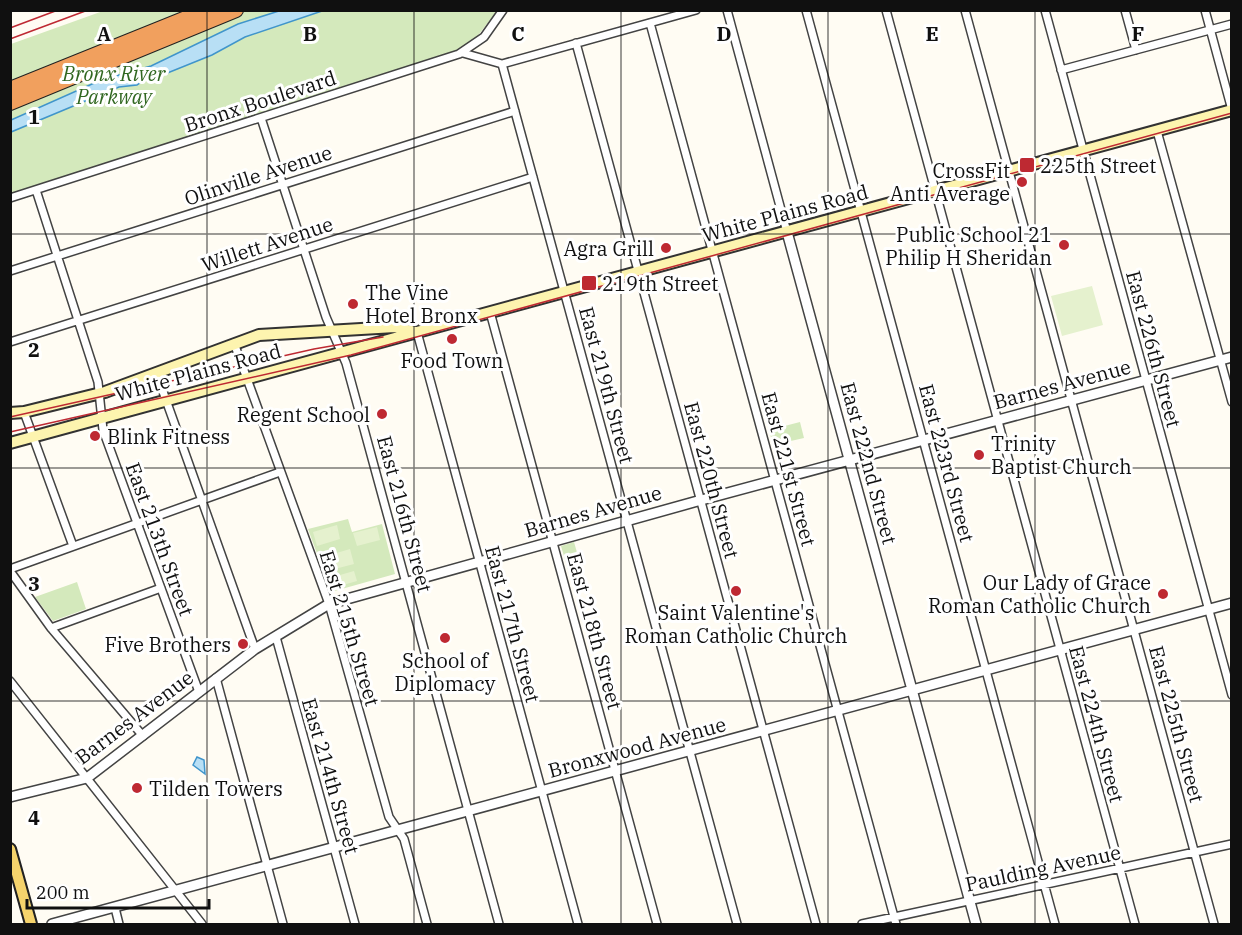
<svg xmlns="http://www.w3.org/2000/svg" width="1242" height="935" font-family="'IBM Plex Serif',serif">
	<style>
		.green { fill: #d4e9bc }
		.pitch { fill: #e5f1ce }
		.water { fill: #b8dff5; stroke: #4095cb; stroke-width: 1.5 }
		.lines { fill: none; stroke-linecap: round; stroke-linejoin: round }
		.minor-casing { stroke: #434343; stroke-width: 10 }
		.tertiary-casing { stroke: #434343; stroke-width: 12 }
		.secondary-casing { stroke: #323232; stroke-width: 14 }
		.primary-casing { stroke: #212121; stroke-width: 14 }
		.motorway-casing { stroke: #212121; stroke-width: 16 }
		.minor { stroke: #fff; stroke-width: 7 }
		.tertiary { stroke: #fff; stroke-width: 9 }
		.secondary { stroke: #fdf4af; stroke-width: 10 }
		.primary { stroke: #f5d36c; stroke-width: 10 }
		.motorway { stroke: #f1a05e; stroke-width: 14 }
		.rail { stroke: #be2932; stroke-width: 1.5 }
		.grid { fill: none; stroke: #101010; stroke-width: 1.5; stroke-opacity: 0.55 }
		.poi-dot { fill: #be2932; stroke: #fff; stroke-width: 2 }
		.labels { text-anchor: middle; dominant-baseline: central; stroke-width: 6; stroke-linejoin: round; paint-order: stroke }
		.park-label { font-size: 20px; font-style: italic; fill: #306720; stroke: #fff }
		.street-label { font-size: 20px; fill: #101010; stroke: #fff }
		.poi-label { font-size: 20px; fill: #101010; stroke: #fff; text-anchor: start }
		.grid-label { font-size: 20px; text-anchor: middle; font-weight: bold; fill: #101010; stroke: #fff; stroke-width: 6; stroke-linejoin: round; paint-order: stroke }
	</style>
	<rect width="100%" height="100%" fill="#fffcf3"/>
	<path class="green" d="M 103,11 L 497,11 L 476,38 L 456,52 L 11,194 L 11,44 Z
		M 800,422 L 804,438 L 773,445 L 769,430 Z
		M 348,519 L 352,532 L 382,524 L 395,574 L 331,592 L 308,529 Z
		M 574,542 L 582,570 L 569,573 L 561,546 Z
		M 77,582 L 86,609 L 53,621 L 35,597 Z"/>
	<path class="pitch" d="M 1092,286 L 1103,325 L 1062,336 L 1051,296 Z
		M 337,525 L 340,539 L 317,546 L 313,532 Z
		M 377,527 L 380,540 L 357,546 L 353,533 Z
		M 350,549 L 354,564 L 327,571 L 323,557 Z
		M 354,571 L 357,581 L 336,587 L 333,577 Z"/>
	<path class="water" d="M 282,10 L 322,11 L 245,37 L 212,55 L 160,76 L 147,78 L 137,85 L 119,87 L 11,132 L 11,120 L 101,80 L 151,66 L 238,24 Z
		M 197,757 L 204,760 L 205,774 L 193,765 Z"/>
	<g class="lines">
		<defs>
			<path id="minor" d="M 727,10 L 787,232
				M 806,10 L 1055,924
				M 886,10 L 1135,924
				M 965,10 L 1214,924
				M 1045,10 L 1232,695
				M 1125,10 L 1136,50
				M 1205,10 L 1232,110
				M 650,23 L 896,924
				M 576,43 L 816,924
				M 463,53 L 502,64 L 696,10
				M 502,64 L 737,924
				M 1061,70 L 1232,24
				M 261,118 L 326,317 L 346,363 L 499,924
				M 1157,131 L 1232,402
				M 36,190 L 98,382 L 103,430 L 199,692
				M 10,198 L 459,54 L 484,37 L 503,10
				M 10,271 L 515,111
				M 490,312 L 657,924
				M 417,332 L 578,924
				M 10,342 L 533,177
				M 234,343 L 329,604 L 389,817 L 404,839 L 427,924
				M 156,372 L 255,649
				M 24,412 L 73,546
				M 10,569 L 280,472
				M 10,571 L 51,628 L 143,736
				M 51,628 L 161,588
				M 276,637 L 355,924
				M 216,678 L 283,924
				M 10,681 L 202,924
				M 115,908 L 119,924
				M 862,924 L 1232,844"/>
			<path id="tertiary" d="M 787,232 L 976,924
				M 10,797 L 87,778 L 255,649 L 329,604 L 694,502 L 1232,357
				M 52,924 L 1232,603"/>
			<path id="secondary" d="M 10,413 L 24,412 L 105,392 L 259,335 L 395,327 L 416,332
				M 10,443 L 1232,110"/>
			<path id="primary" d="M 10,849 L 31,924"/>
			<path id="motorway" d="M 10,89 L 206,10
				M 10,103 L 236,10"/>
		</defs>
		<use href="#minor" class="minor-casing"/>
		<use href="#tertiary" class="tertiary-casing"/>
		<use href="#secondary" class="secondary-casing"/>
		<use href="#primary" class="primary-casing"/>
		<use href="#motorway" class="motorway-casing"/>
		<use href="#minor" class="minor"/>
		<use href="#tertiary" class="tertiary"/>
		<use href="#secondary" class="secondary"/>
		<use href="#primary" class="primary"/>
		<use href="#motorway" class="motorway"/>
		<path class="rail" d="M 10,28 L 58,10
			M 10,39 L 88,10
			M 10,417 L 314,349 L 383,337
			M 10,432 L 351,355 L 1232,113"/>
	</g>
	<path class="grid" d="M 207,10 L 207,924M 414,10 L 414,924M 621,10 L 621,924M 828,10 L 828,924M 1035,10 L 1035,924M 10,234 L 1232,234M 10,468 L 1232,468M 10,701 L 1232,701"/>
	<g class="poi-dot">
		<rect x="1019" y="157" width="16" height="16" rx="3"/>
		<circle cx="1022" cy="182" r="6"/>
		<circle cx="1064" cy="245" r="6"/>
		<circle cx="666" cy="248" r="6"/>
		<rect x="581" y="275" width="16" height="16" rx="3"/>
		<circle cx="353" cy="304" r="6"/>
		<circle cx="452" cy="339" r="6"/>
		<circle cx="382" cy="414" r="6"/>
		<circle cx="95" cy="436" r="6"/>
		<circle cx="979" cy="455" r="6"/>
		<circle cx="736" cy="591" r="6"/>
		<circle cx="1163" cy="594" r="6"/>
		<circle cx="445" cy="638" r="6"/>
		<circle cx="243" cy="644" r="6"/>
		<circle cx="137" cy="788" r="6"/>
	</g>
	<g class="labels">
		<g class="park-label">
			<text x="114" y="73">Bronx River<tspan x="114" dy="23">Parkway</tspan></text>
		</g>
		<g class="street-label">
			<text transform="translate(260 101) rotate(-18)">Bronx Boulevard</text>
			<text transform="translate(258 175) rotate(-18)">Olinville Avenue</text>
			<text transform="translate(785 213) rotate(-15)">White Plains Road</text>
			<text transform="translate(267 244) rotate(-18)">Willett Avenue</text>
			<text transform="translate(1154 349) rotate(75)">East 226th Street</text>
			<text transform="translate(198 372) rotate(-15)">White Plains Road</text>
			<text transform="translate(1062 384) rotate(-15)">Barnes Avenue</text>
			<text transform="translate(607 385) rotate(75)">East 219th Street</text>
			<text transform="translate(869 463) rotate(75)">East 222nd Street</text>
			<text transform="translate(947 463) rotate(75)">East 223rd Street</text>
			<text transform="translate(789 469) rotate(75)">East 221st Street</text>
			<text transform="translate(712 480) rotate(75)">East 220th Street</text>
			<text transform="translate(593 511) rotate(-16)">Barnes Avenue</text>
			<text transform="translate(405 514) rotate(75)">East 216th Street</text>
			<text transform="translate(160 539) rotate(70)">East 213th Street</text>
			<text transform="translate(513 624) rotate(75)">East 217th Street</text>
			<text transform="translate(350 628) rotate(73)">East 215th Street</text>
			<text transform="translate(595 631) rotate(75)">East 218th Street</text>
			<text transform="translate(134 717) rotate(-37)">Barnes Avenue</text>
			<text transform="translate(1097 724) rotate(75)">East 224th Street</text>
			<text transform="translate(1177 724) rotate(75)">East 225th Street</text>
			<text transform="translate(637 747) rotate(-15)">Bronxwood Avenue</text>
			<text transform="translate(331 776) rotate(74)">East 214th Street</text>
			<text transform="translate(1043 868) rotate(-12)">Paulding Avenue</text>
		</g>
		<g class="poi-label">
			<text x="1040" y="165">225th Street</text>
			<text x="1010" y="170" text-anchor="end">CrossFit<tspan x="1010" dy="23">Anti Average</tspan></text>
			<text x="1052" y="234" text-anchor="end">Public School 21<tspan x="1052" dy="23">Philip H Sheridan</tspan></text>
			<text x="654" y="248" text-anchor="end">Agra Grill</text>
			<text x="602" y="283">219th Street</text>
			<text x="365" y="292">The Vine<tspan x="365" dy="23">Hotel Bronx</tspan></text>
			<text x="452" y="360" text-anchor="middle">Food Town</text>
			<text x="370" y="414" text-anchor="end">Regent School</text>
			<text x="107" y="436">Blink Fitness</text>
			<text x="991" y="443">Trinity<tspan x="991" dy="23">Baptist Church</tspan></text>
			<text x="1151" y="582" text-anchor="end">Our Lady of Grace<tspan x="1151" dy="23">Roman Catholic Church</tspan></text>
			<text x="736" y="612" text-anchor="middle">Saint Valentine's<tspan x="736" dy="23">Roman Catholic Church</tspan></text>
			<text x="231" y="644" text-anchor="end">Five Brothers</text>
			<text x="445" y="660" text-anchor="middle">School of<tspan x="445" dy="23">Diplomacy</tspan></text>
			<text x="149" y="788">Tilden Towers</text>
		</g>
	</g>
	<g class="grid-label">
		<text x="104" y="41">A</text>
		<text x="310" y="41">B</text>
		<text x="518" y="41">C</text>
		<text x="724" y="41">D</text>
		<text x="932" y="41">E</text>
		<text x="1138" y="41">F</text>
		<text x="34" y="124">1</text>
		<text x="34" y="357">2</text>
		<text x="34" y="591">3</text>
		<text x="34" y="825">4</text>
	</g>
	<rect width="1242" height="935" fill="none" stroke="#101010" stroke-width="24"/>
	<path d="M27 899v9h182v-9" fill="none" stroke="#101010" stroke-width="3"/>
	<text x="36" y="899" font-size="18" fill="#101010" stroke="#ffffff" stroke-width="4.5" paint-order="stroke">200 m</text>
</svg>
